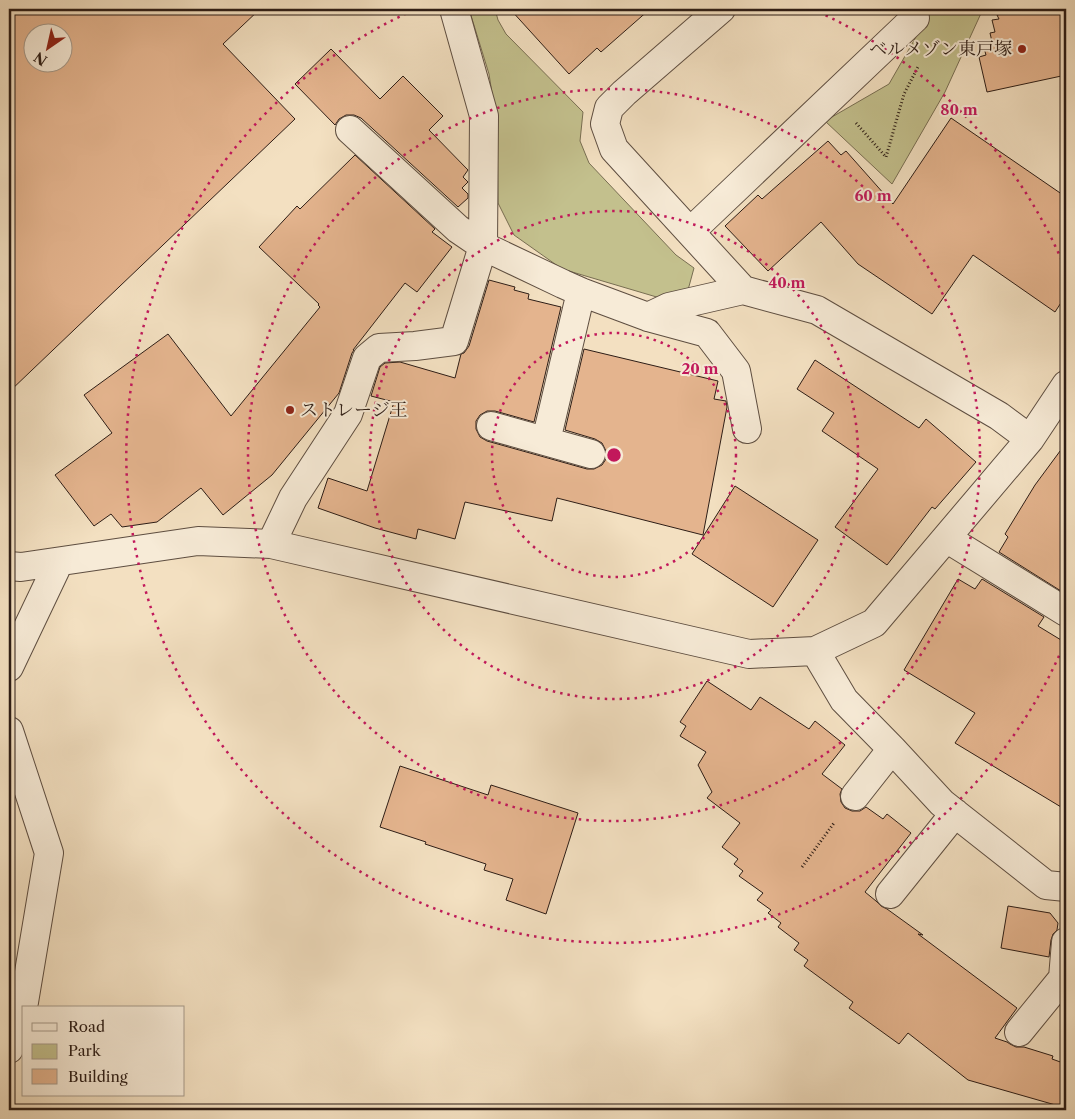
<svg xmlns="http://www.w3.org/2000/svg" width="1075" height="1119" font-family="'Libre Caslon Text','Noto Serif JP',serif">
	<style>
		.green { fill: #c3c08d; stroke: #786e52 }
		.building { fill: #e4b48e; stroke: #2d1d16; fill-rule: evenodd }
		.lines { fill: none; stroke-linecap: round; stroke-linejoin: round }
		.minor-casing { stroke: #5e4e41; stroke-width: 30 }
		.path { stroke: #2d1d16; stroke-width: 3; stroke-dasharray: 1 2.5; stroke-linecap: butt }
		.minor { stroke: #f7ebd7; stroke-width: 28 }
		.ring { fill: none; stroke: #c2185b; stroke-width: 2.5; stroke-dasharray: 2.5 5 }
		.poi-dot { fill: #8f2418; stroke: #f7ebd7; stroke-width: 2 }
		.labels { text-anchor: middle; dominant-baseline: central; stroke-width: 4; stroke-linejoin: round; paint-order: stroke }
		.poi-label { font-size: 18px; fill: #2d1d16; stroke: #f7ebd7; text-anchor: end }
		.centre { fill: #c2185b; stroke: #f7ebd7; stroke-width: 2.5 }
		.ring-label { font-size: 15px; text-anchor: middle; font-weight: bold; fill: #c2185b; stroke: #f7ebd7; stroke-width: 4; stroke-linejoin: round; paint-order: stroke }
	</style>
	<rect width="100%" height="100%" fill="#f3e0c1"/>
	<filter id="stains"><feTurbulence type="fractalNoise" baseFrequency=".004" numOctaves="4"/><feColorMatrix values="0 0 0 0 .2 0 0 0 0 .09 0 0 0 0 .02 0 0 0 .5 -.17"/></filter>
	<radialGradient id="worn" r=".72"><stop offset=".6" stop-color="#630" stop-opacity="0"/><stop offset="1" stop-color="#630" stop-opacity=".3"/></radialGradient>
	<path class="green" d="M 469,9 L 495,9 L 498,20 L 506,34 L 583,112 L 580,141 L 589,163 L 676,255 L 694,268 L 688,290 L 660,298 L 562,269 L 514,235 L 498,203 L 497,125 L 489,74 Z
		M 932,9 L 983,9 L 945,92 L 892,184 L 825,121 L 889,84 Z"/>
	<path class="building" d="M 9,9 L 260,9 L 223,44 L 295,119 L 9,392 ZM 32,32 L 62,32 L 62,62 L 32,62 Z
		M 510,9 L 650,9 L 601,52 L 597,48 L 569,74 Z
		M 1024,9 L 1066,9 L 1066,75 L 987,92 L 979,57 L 986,55 L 984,48 L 993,46 L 990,33 L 995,32 L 992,20 L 999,19 L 997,15 Z
		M 331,49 L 380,99 L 403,76 L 443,116 L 429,130 L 468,170 L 463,177 L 468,182 L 462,188 L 468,194 L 468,198 L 458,207 L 361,118 L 354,115 L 346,115 L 339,119 L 335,125 L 295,84 Z
		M 951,118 L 1066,197 L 1066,295 L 1055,312 L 973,255 L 932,314 L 858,264 L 821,222 L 768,271 L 725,226 L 758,195 L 762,199 L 828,141 L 841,155 L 846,151 L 893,204 Z
		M 355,155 L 435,229 L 432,232 L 452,247 L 417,292 L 405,283 L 353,350 L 354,350 L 352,353 L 339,393 L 272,475 L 223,515 L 201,488 L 157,522 L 122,527 L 111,514 L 94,526 L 55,475 L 112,433 L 84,395 L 168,334 L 231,416 L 320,307 L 318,305 L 319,304 L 259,247 L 297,206 L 300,209 Z
		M 489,280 L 515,287 L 514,290 L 529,294 L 528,299 L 561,307 L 534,422 L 495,411 L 487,411 L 480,415 L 476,421 L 476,429 L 480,437 L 487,441 L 587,469 L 594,469 L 602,465 L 606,459 L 606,451 L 602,443 L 595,439 L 565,430 L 584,349 L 718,381 L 714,399 L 726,401 L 727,407 L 703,535 L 557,498 L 552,521 L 465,502 L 455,539 L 418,529 L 416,539 L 375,528 L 318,508 L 328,478 L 367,491 L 394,402 L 371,396 L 380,367 L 385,363 L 400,362 L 455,378 L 461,354 L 464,353 L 469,346 Z
		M 815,360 L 919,428 L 926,419 L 976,462 L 935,509 L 932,507 L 898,551 L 887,565 L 835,527 L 878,469 L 822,431 L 834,413 L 797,389 Z
		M 1066,443 L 1066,583 L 1061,591 L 999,552 L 1008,537 L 1005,534 L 1035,485 Z
		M 735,486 L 818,540 L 773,607 L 692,554 Z
		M 958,579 L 975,589 L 982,579 L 1044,617 L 1038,626 L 1066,643 L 1066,810 L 955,743 L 975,713 L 904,670 Z
		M 707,681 L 751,710 L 760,697 L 809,729 L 815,721 L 845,745 L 822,774 L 842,789 L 840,794 L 841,802 L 845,808 L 852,811 L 860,811 L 866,807 L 883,819 L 887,814 L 911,833 L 865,892 L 876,901 L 881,906 L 887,909 L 923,935 L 918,934 L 1017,1008 L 995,1038 L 1007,1042 L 1010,1044 L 1016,1047 L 1024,1047 L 1053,1056 L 1052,1059 L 1066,1064 L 1066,1108 L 968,1080 L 908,1033 L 899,1044 L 849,1008 L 853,1002 L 804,966 L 808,960 L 794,950 L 799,943 L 778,927 L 781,923 L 768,913 L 771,910 L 757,900 L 763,893 L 739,876 L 743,871 L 734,864 L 738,859 L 722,847 L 740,823 L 707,798 L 712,792 L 698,765 L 706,752 L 680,736 L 686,726 L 680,722 Z
		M 400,766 L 488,795 L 491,785 L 578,813 L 546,914 L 506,900 L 513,879 L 484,870 L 486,864 L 425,844 L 426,842 L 380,827 Z
		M 1008,906 L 1050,913 L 1058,923 L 1057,930 L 1053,934 L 1051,940 L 1049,957 L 1001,948 Z"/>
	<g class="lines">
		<defs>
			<path id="minor" d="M 721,9 L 624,93 L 609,108 L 605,124 L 614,149 L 743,290
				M 350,130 L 458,229 L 483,246 L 563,284 L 581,292 L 648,317 L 707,333 L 736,371 L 747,429
				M 690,232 L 915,18
				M 648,317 L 669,307 L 743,290 L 817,310 L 999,416 L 1030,439
				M 491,426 L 591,454
				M 546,441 L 581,292
				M 946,538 L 1066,612
				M 271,544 L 293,498 L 348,414 L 367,358 L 379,348 L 415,346 L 454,341 L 483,246 L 484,116 L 454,9
				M 9,566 L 21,567 L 198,541 L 271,544 L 749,654 L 815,651 L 874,623 L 1030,439 L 1066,385
				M 815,651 L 844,700 L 892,749 L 942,803 L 1046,885 L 1066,887
				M 9,667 L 59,562
				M 9,731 L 49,853 L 24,1002 L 9,1049
				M 855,796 L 892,749
				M 890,894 L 955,813
				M 1019,1032 L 1063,978 L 1066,942"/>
		</defs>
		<use href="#minor" class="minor-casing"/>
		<path class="path" d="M 856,123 L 886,157 L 904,94 L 919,65
			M 802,867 L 834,823"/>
		<use href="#minor" class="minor"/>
	</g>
	<g class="ring">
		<circle cx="614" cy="455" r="122"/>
		<circle cx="614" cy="455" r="244"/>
		<circle cx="614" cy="455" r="366"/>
		<path d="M1065 642A488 488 0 1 1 416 9M812 9A488 488 0 0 1 1065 268"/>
	</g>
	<g class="poi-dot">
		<circle cx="1022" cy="49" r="5"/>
		<circle cx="290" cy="410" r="5"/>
	</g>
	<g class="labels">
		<g class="poi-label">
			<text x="1012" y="49">ベルメゾン東戸塚</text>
			<text x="300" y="410" text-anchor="start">ストレージ王</text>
		</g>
	</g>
	<circle cx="614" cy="455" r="8" class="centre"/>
	<g class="ring-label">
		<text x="959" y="115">80 m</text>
		<text x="873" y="201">60 m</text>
		<text x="787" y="288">40 m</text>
		<text x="700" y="374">20 m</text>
	</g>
	<rect width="1075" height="1119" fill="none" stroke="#f3e0c1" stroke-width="30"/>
	<rect x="10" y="10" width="1055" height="1099" fill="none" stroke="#2d1d16" stroke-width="2.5"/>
	<rect x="15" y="15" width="1045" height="1089" fill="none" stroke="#2d1d16"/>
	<rect x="22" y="1006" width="162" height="90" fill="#f7ebd7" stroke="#a6998a"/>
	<rect x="32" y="1023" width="25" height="8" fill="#f7ebd7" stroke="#a6998a"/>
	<text x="68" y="1032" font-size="15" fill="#2d1d16">Road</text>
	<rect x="32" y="1044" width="25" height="15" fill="#c3c08d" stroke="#a6998a"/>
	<text x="68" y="1056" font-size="15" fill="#2d1d16">Park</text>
	<rect x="32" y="1069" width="25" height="15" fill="#e4b48e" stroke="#a6998a"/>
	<text x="68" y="1082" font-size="15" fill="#2d1d16">Building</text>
	<g transform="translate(48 48) rotate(214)"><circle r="24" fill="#f7ebd7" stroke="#a6998a"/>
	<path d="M0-4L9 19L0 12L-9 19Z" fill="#8f2418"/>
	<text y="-8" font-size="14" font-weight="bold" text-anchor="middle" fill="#2d1d16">N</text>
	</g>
	<rect width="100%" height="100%" filter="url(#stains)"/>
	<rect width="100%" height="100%" fill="url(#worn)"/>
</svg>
